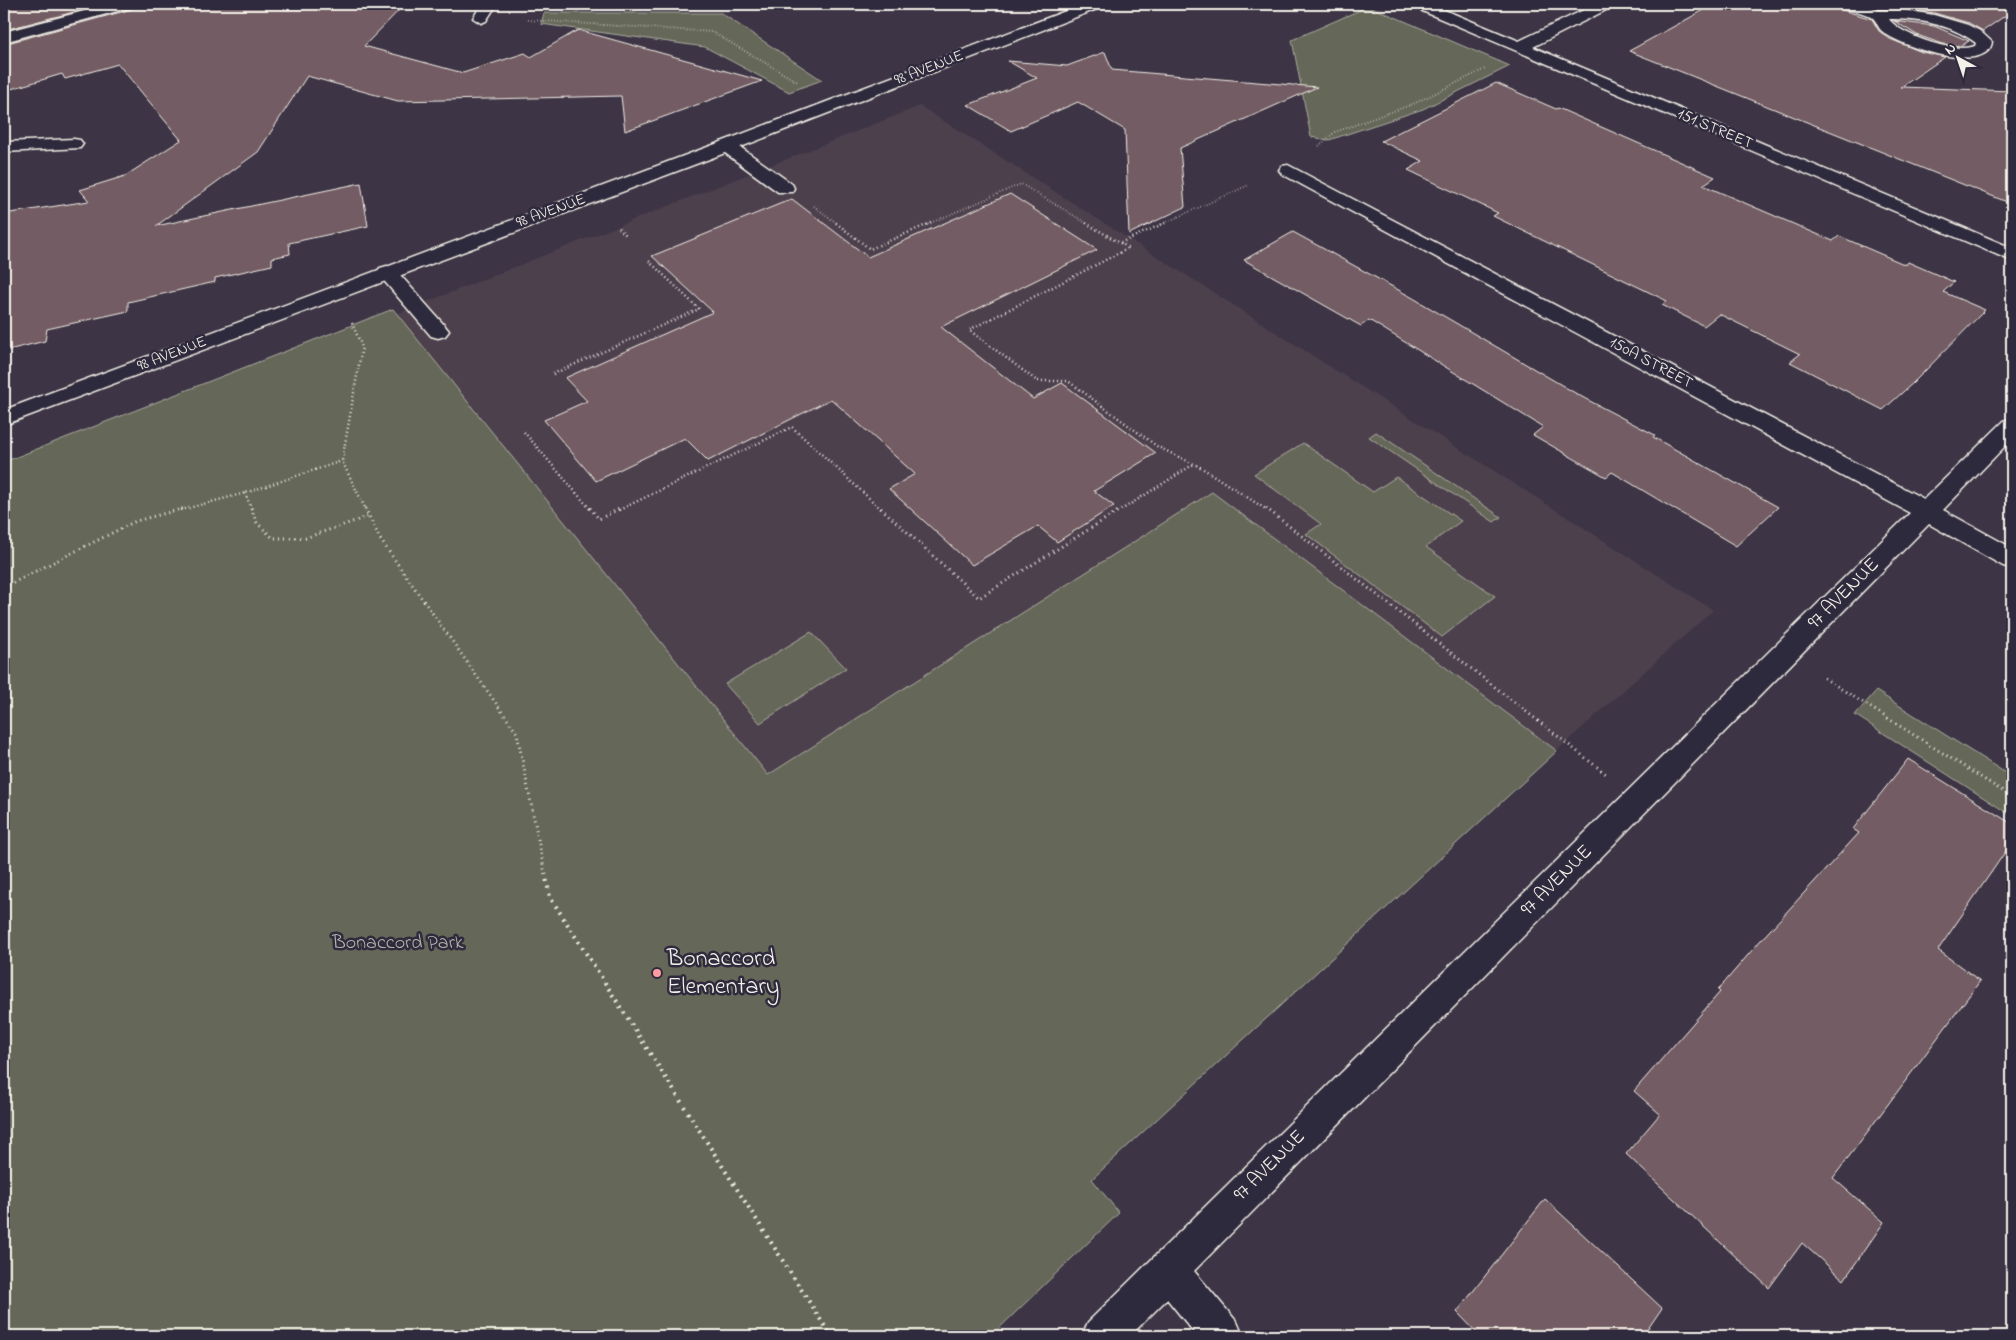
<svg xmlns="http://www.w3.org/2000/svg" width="2016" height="1340" font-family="'Indie Flower',sans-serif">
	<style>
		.built { fill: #4d404e }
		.green { fill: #656859; stroke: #acaca0 }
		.building { fill: #735c64; stroke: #f4f1e8 }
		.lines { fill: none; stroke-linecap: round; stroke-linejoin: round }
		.service-casing { stroke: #f4f1e8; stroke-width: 3 }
		.minor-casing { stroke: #f4f1e8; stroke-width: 3 }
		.tertiary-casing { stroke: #f4f1e8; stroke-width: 3 }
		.path-far3 { stroke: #f4f1e8; stroke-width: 2; stroke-dasharray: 0.5 2.5; stroke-linecap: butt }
		.path-far2 { stroke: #f4f1e8; stroke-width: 2.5; stroke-dasharray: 1 3; stroke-linecap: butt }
		.path-far1 { stroke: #f4f1e8; stroke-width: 3; stroke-dasharray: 1 4; stroke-linecap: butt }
		.path { stroke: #f4f1e8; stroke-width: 4; stroke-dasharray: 2 5; stroke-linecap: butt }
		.service { fill: #2f2a3d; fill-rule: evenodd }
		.minor { fill: #2f2a3d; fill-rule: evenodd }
		.tertiary { fill: #2f2a3d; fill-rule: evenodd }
		.poi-dot { fill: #ff9aa2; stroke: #2f2a3d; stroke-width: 2 }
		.labels { text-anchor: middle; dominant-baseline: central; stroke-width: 5; stroke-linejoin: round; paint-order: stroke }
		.far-street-label { font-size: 16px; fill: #f4f1e8; stroke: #2f2a3d }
		.street-label { font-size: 20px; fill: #f4f1e8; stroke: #2f2a3d }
		.park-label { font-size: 20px; fill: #b4b3a8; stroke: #2f2a3d }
		.near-poi-label { font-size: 24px; fill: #f4f1e8; stroke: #2f2a3d; text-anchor: start }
	</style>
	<rect width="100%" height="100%" fill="#3d3445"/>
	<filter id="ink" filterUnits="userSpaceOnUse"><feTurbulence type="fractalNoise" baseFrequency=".02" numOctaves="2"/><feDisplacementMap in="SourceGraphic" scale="10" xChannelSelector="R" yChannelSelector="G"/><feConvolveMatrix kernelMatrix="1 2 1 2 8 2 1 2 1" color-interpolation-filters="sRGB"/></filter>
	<g filter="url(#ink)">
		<path class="built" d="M 920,106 L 1713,610 L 906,1336 L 4,1336 L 4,470 Z"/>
		<path class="green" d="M 1369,6 L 1510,66 L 1423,109 L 1329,140 L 1311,137 L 1292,40 Z
			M 544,13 L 721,13 L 822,80 L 789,92 L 705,47 L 541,24 Z
			M 393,309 L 768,775 L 1212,492 L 1557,751 L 1092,1179 L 1119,1213 L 991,1336 L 4,1336 L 4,462 Z
			M 1376,432 L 1501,517 L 1494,522 L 1369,437 Z
			M 1303,443 L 1373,492 L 1396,477 L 1461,521 L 1426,547 L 1495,596 L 1442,637 L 1306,534 L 1321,524 L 1254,474 Z
			M 811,632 L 846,668 L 760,723 L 725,684 Z
			M 1876,691 L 2012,777 L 2012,816 L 1855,715 Z"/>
		<path class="building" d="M 4,4 L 105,4 L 4,30 Z
			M 137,4 L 405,4 L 364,46 L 463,73 L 525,53 L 531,57 L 578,30 L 762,81 L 625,131 L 621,96 L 398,101 L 307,76 L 258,152 L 156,226 L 361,183 L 368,226 L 289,243 L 290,254 L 272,258 L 272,265 L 215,278 L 215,282 L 128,302 L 128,311 L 47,329 L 45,341 L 4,351 L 4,214 L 89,201 L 80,190 L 125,176 L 181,140 L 118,64 L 65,79 L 62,74 L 4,91 L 4,44 L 132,9 Z
			M 1730,4 L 1835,4 L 1839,9 L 1872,19 L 1879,31 L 1890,39 L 1922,52 L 1945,57 L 1901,87 L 2012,91 L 2012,204 L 1629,51 L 1713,5 L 1722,8 Z
			M 1865,4 L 2012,4 L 2012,11 L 1983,31 L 1969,23 L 1934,13 L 1904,8 L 1879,8 Z
			M 1894,21 L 1934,26 L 1969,41 L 1961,46 L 1943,44 L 1917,35 Z
			M 1105,52 L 1112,70 L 1317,87 L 1180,148 L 1185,207 L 1129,234 L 1125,130 L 1078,102 L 1011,131 L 968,105 L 1037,78 L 1008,61 L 1067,66 Z
			M 1496,83 L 1556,109 L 1558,108 L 1715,177 L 1703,185 L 1833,241 L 1839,236 L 1906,265 L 1908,262 L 1954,282 L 1943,292 L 1985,310 L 1914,382 L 1883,410 L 1790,362 L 1800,354 L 1719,314 L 1704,326 L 1662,305 L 1667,301 L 1493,216 L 1498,213 L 1408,170 L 1423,161 L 1381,141 Z
			M 1010,194 L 1097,250 L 941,327 L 1033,399 L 1062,383 L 1156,453 L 1094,491 L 1114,506 L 1057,542 L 1038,526 L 972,565 L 889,489 L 915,474 L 831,399 L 708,461 L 685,438 L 596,481 L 544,420 L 587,401 L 565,378 L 713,312 L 652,256 L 792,199 L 868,257 Z
			M 1293,232 L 1413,298 L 1582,397 L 1655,435 L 1653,437 L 1778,507 L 1736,546 L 1612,472 L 1606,477 L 1533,435 L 1543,427 L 1369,320 L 1361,326 L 1244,260 Z
			M 1908,759 L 2012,824 L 2012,842 L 1938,950 L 1980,981 L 1833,1178 L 1884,1222 L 1844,1280 L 1802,1243 L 1769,1288 L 1626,1154 L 1660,1114 L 1634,1091 L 1720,992 L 1718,990 L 1760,941 L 1859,833 L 1853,829 Z
			M 1545,1199 L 1662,1308 L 1643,1336 L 1480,1336 L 1457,1312 Z"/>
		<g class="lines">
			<defs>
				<path id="service" d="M 727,141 L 733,142 L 792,184 L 794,188 L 792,192 L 778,192 L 721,150 L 718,146 L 721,142 Z
					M 387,266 L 394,268 L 445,326 L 449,331 L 445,336 L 438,338 L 431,336 L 380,276 L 377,272 L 380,268 Z"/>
				<path id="minor" d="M 111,4 L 135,4 L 132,7 L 4,42 L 4,32 Z
					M 482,4 L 497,4 L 486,21 L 481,23 L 473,18 Z
					M 1410,4 L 1430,4 L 1519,41 L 1596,4 L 1614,4 L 1612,7 L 1533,47 L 2012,248 L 2012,261 L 1413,7 Z
					M 1837,4 L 1859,4 L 1879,10 L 1904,10 L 1934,15 L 1968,25 L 1980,31 L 1992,42 C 1987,76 1898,46 1882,31 C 1878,28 1877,22 1873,18 C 1865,12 1849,10 1840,7 ZM 1889,19 C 1919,19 1951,24 1976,43 L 1975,46 C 1955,54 1901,36 1889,19 Z
					M 74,139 L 80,140 L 83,144 L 80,148 L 4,152 L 4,142 Z
					M 1288,165 L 1924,499 L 2004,421 L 2012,418 L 2012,439 L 1943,510 L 2012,548 L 2012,568 L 2003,566 L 1929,524 L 1194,1271 L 1237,1322 L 1243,1336 L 1197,1336 L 1167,1299 L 1130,1336 L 1082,1336 L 1088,1322 L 1910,513 L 1282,174 L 1279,170 L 1282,166 Z"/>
				<path id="tertiary" d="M 1084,4 L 1105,4 L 1102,7 L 733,150 L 4,425 L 4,410 L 721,142 Z"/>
			</defs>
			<use href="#service" class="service-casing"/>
			<use href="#minor" class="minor-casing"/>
			<use href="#tertiary" class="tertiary-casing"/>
			<path class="path-far3" d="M 528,20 L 712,32 L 798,82
				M 1319,146 L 1335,132 L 1413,104 L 1485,69
				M 814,206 L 838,224
				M 928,224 L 1021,184 L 1088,224
				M 1162,224 L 1249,185"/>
			<path class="path-far2" d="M 836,223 L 870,249 L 931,223
				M 1086,223 L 1120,243 L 1165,223
				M 619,228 L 627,236
				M 1120,243 L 1129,248 L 969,330 L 1037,381 L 1068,381 L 1158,447 L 1202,468 L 1267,510
				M 352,323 L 362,347 L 342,461 L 366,510
				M 553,374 L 699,309 L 647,259
				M 524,432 L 591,510
				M 245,493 L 252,510
				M 181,510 L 245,493 L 342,461
				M 619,510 L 792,427 L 882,510
				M 1121,510 L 1194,464"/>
			<path class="path-far1" d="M 251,508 L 257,523 L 273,538 L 305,538 L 370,516
				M 365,508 L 380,539 L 517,733 L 545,874
				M 590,508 L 599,519 L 621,508
				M 881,508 L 979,598 L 1123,508
				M 1266,508 L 1606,774
				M 4,587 L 136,521 L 185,508
				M 1824,678 L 2012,797
				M 4,802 L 7,815"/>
			<path class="path" d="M 545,873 L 550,897 L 831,1336"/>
			<use href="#service" class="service"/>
			<use href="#minor" class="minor"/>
			<use href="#tertiary" class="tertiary"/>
		</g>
	</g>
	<circle class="poi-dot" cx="657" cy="973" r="5"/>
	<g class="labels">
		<g class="far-street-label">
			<text transform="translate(929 68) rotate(-21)">98 AVENUE</text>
			<text transform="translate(1715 129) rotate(23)">151 STREET</text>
			<text transform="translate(551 211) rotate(-20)">98 AVENUE</text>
			<text transform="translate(172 354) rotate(-21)">98 AVENUE</text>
			<text transform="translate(1651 363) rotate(28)">150A STREET</text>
		</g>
		<g class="street-label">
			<text transform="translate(1844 594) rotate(-45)">97 AVENUE</text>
			<text transform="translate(1557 881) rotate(-45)">97 AVENUE</text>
			<text transform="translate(1270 1166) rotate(-45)">97 AVENUE</text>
		</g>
		<g class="park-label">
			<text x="398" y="943">Bonaccord Park</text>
		</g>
		<g class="near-poi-label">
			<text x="667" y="959">Bonaccord<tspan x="667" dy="28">Elementary</tspan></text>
		</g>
	</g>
	<rect width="2016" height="1340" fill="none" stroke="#2f2a3d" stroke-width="20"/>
	<rect x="10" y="10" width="1996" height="1320" fill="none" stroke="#f4f1e8" stroke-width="2" filter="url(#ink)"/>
	<g transform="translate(1958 58) rotate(320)" stroke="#2f2a3d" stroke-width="4" paint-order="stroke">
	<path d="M0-4L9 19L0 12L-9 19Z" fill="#f4f1e8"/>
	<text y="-8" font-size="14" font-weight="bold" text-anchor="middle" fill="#f4f1e8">N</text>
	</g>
</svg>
